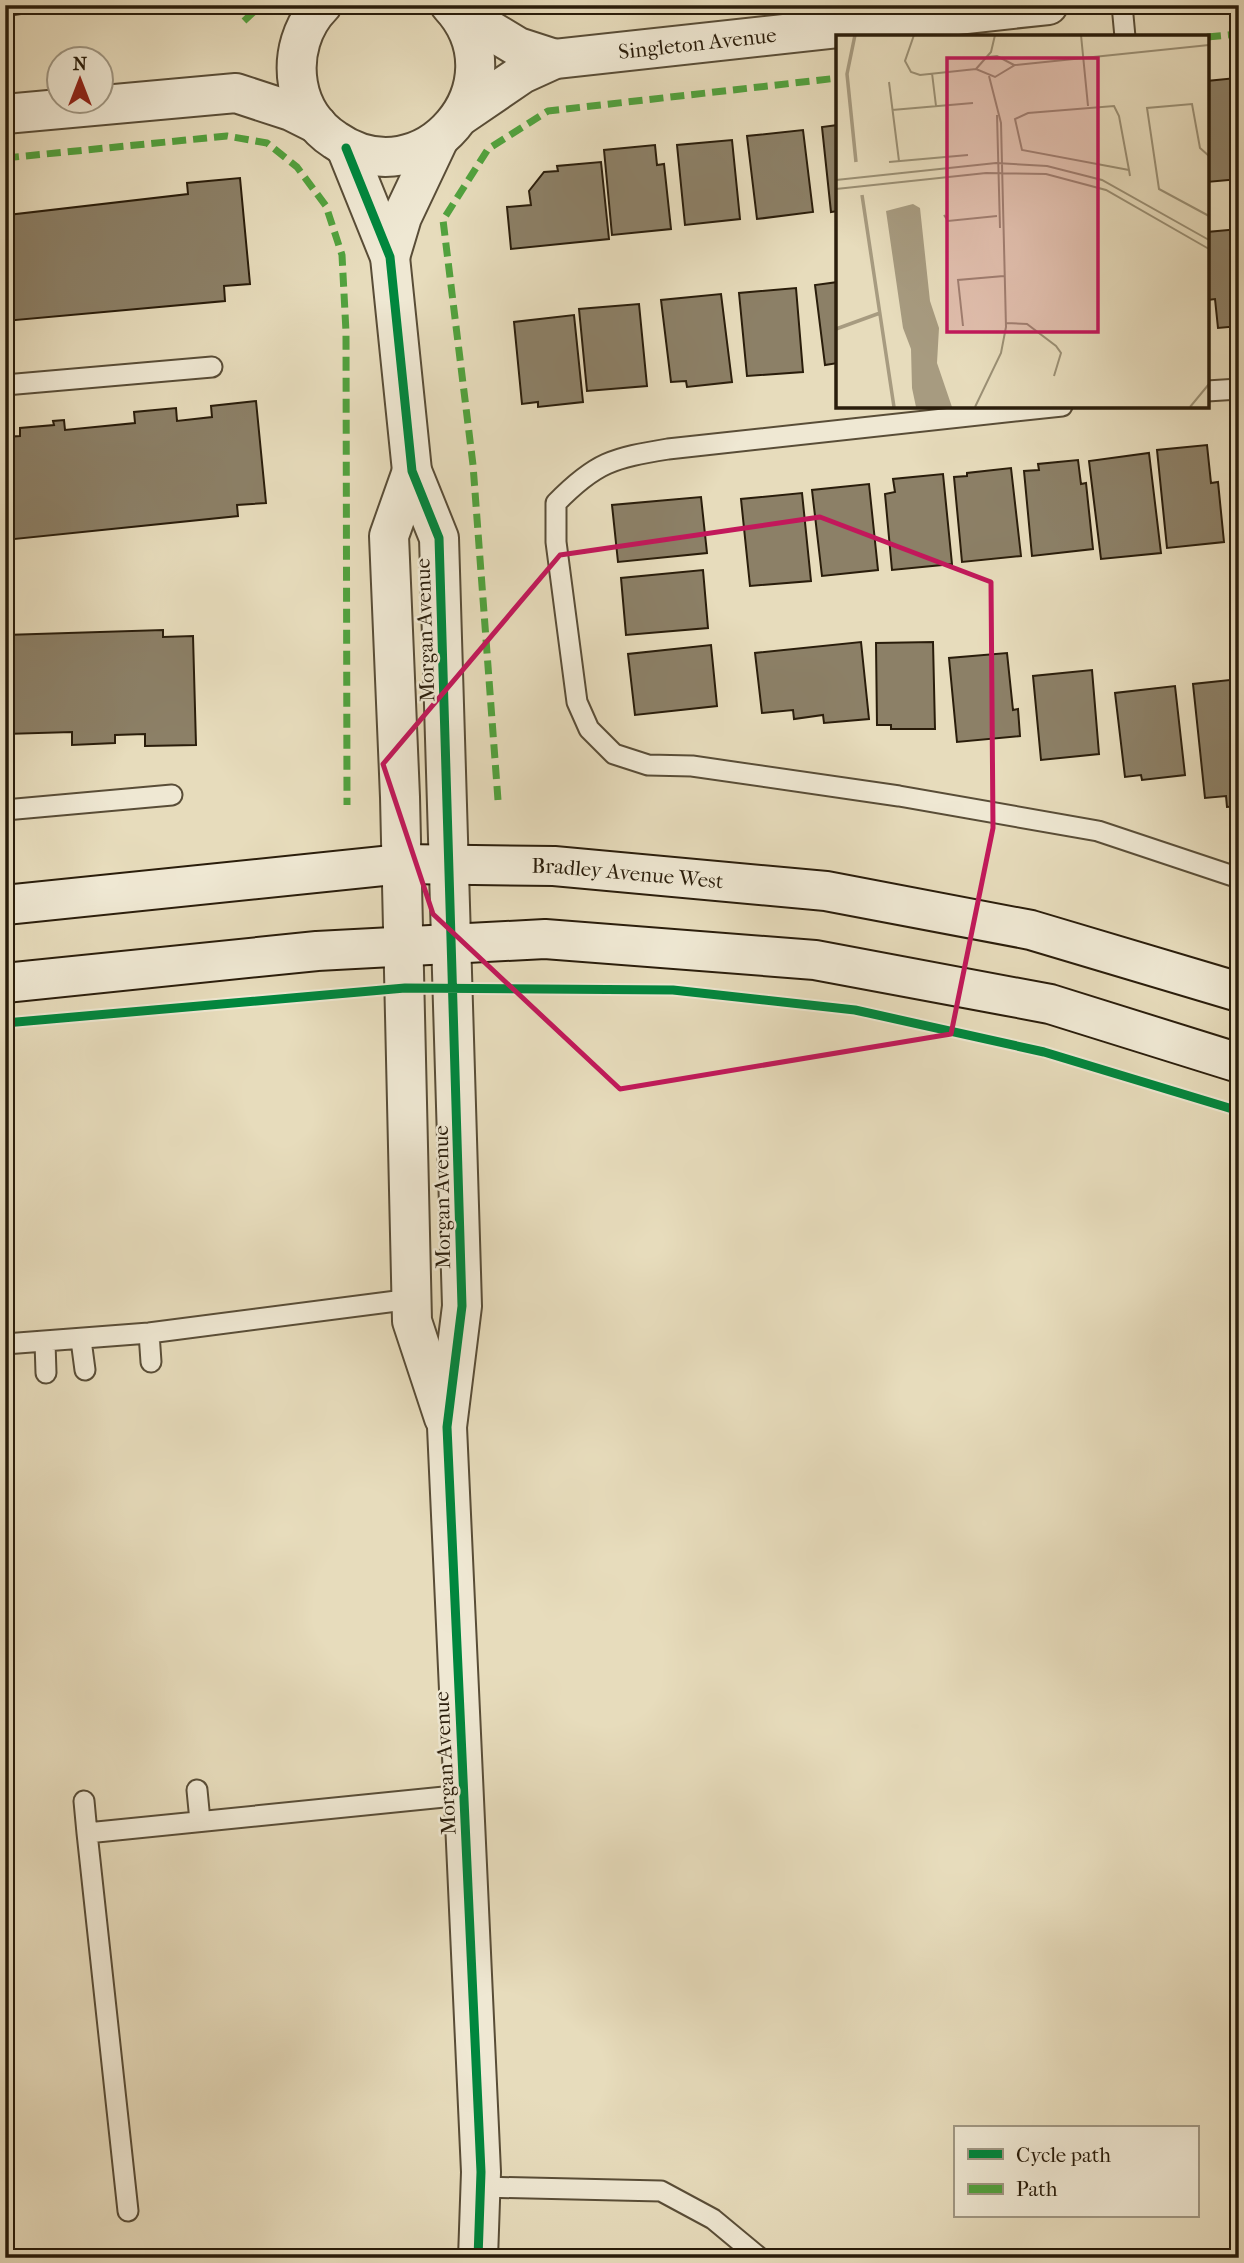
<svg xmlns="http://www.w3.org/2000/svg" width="1244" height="2263" font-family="'IM FELL French Canon',serif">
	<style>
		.building { fill: #8c8067; stroke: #2a1d0b; stroke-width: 2 }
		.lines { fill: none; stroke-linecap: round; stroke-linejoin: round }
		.service-casing { stroke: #594d37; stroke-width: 23 }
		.minor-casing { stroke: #594d37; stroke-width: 42 }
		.secondary-casing { stroke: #2a1d0b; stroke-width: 42 }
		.service { stroke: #efe8d3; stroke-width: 19 }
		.minor { stroke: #efe8d3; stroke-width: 38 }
		.secondary { stroke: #efe8d3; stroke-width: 38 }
		.quiet { stroke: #51a23e; stroke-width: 7; stroke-dasharray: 14 7; stroke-linecap: butt }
		.cycleway-casing { stroke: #efe8d3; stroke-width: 13 }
		.cycleway { stroke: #00873e; stroke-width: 9 }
		.marked { fill: none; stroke: #c2185b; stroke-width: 5; stroke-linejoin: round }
		.labels { text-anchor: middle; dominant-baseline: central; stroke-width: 5; stroke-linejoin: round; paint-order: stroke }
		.street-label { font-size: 21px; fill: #2a1d0b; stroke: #efe8d3 }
		.inset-river { fill: none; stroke: #a79b80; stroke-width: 3.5 }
		.inset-road { fill: none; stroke: #9b9075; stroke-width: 2 }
		.view { fill: #c2185b; fill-opacity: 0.15; stroke: #c2185b; stroke-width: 3.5 }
		.inset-edge { fill: none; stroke: #2a1d0b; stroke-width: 3.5 }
	</style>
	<rect width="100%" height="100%" fill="#e7dcbc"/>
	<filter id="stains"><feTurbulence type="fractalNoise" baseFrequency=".00286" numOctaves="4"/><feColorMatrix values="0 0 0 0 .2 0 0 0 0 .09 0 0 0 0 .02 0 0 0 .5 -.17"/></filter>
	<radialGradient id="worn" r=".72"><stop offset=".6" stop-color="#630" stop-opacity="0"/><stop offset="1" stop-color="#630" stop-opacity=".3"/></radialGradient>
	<path class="building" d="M 5,5 L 43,5 L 43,11 L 5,16 Z
		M 1236,78 L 1239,179 L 1207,182 L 1207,81 Z
		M 838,125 L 838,211 L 831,212 L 822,127 Z
		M 803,130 L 813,212 L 757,219 L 747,136 Z
		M 732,140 L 740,219 L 685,225 L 677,145 Z
		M 655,145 L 657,165 L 664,164 L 671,229 L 612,235 L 604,150 Z
		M 601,162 L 609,239 L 511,249 L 507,207 L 531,205 L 529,191 L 544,172 L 558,171 L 557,166 Z
		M 240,178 L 250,284 L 224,286 L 225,301 L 5,321 L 8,215 L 188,194 L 187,183 Z
		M 1239,229 L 1239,326 L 1218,328 L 1215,299 L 1207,300 L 1207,232 Z
		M 838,282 L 838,363 L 825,365 L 815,285 Z
		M 796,288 L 803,372 L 747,376 L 739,293 Z
		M 721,294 L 732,382 L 687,387 L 686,381 L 671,382 L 661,300 Z
		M 639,304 L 647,386 L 587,391 L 579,309 Z
		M 574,315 L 583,402 L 538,407 L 538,402 L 522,404 L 514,322 Z
		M 256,401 L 266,503 L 237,505 L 238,516 L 5,540 L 5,437 L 20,436 L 20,428 L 54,425 L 53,421 L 64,420 L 65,430 L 135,423 L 134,412 L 176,408 L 177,421 L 212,417 L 211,406 Z
		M 1207,445 L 1211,483 L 1218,482 L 1224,542 L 1167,548 L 1157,450 Z
		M 1149,453 L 1161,553 L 1101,559 L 1089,461 Z
		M 1078,460 L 1081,484 L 1086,483 L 1093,549 L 1032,556 L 1024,471 L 1039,470 L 1038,464 Z
		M 1011,468 L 1021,556 L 962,562 L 954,477 L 967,476 L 967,473 Z
		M 943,474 L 952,564 L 892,570 L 885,494 L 895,492 L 893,479 Z
		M 869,484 L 878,570 L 822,576 L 812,490 Z
		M 802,493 L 811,581 L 750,586 L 741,499 Z
		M 701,497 L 707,553 L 618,562 L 612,505 Z
		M 703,570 L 708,628 L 626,635 L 621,578 Z
		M 163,630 L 163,637 L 193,636 L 196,745 L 145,746 L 145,734 L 115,735 L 115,743 L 72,745 L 72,732 L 5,734 L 5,635 Z
		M 861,642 L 869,719 L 824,723 L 823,715 L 794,719 L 793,710 L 762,713 L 755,653 Z
		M 933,642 L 935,729 L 891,729 L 891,725 L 877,725 L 876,643 Z
		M 711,645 L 717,706 L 635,715 L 628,654 Z
		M 1007,653 L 1013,710 L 1018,709 L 1020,736 L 957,742 L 949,658 Z
		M 1092,670 L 1099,754 L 1041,760 L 1033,676 Z
		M 1239,679 L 1239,806 L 1227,807 L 1226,796 L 1205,798 L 1193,684 Z
		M 1175,686 L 1185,775 L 1142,780 L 1141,775 L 1125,777 L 1115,693 Z"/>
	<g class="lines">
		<defs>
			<path id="service" d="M 1122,5 L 1125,37
				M 5,385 L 212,367
				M 1207,391 L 1239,389
				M 1062,406 L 668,449 C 613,458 596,462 556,503 L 556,542 L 577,702 L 589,729 L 614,754 L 648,765 L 692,766 L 899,796 L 1098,831 L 1239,878
				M 5,810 L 172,795
				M 149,1333 L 151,1362
				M 81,1340 L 85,1370
				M 45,1342 L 46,1373
				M 5,1344 L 149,1333 L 412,1299
				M 197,1790 L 200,1821
				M 84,1801 L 87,1833
				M 481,2187 L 661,2191 L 713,2219 L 760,2258
				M 128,2211 L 87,1833 L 464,1795"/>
			<g id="minor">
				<path d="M 322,5 C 302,25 293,55 298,84 C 302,107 315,127 335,140 C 423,201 523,83 450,5"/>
				<path d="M 453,8 L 518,47 L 555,59"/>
				<path d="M 5,114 L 236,93 L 291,111 L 317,124"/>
				<path id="s1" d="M 462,115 L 522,74 L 555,59 L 1048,5"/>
				<path d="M 346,148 L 390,257 L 412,471 L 439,538 L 462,1306 L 447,1427 L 481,2172 L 478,2258"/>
				<path d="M 390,257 L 402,217 L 438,141"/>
				<path d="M 412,471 L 389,536 L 400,797 L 412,1321 L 444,1418"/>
			</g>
			<g id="secondary">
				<path id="s2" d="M 5,905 L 402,864 L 554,866 L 826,891 L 1031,930 L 1239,992"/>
				<path d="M 5,983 L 317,951 L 545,939 L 815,960 L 1050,1004 L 1239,1063"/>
			</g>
		</defs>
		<use href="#service" class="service-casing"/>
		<use href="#minor" class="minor-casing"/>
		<use href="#secondary" class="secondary-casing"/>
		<use href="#service" class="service"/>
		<use href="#minor" class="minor"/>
		<use href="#secondary" class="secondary"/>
		<path class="quiet" d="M 244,21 L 261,5
			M 1207,37 L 1239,34
			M 5,158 L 227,136 L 267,143 L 297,167 L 326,206 L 342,255 L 346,332 L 347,805
			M 498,800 L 473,465 L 443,220 L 488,149 L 548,111 L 838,78"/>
		<defs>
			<path id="cycleway" d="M 346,148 L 390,257 L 412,471 L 439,538 L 462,1306 L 447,1427 L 481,2172 L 478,2258
				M 5,1023 L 405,988 L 673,990 L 855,1010 L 1044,1052 L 1239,1111"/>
		</defs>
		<use href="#cycleway" class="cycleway-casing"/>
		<use href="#cycleway" class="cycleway"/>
	</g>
	<path class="marked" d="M 820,517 L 991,582 L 993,828 L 951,1034 L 620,1089 L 433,914 L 383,764 L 560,555 Z"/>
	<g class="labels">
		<g class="street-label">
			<text stroke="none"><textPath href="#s1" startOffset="252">Singleton Avenue</textPath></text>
			<text transform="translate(425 630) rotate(-92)">Morgan Avenue</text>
			<text stroke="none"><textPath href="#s2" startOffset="625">Bradley Avenue West</textPath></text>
			<text transform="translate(442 1197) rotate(-91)">Morgan Avenue</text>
			<text transform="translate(445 1763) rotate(-93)">Morgan Avenue</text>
		</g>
	</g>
	<g transform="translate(836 35)">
		<rect width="373" height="373" fill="#e7dcbc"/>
		<path d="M 77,169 L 84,173 L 94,266 L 103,293 L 101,328 L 116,372 L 80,372 L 76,353 L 75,314 L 67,293 L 50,176 Z" fill="#a79b80"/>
		<path class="inset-river" d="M 19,0 L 11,39 L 20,127M 26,160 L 58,372M 0,294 L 44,278"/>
		<path class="inset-road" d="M 78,0 L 69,26 L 75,37 L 84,40 L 140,34 L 159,42 L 179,30 L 373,10M 245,0 L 252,71M 152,22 L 161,21 L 178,30M 140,34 L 155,17 L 159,0M 96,38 L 100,71M 53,47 L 63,126M 56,75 L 137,68M 161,80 L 164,193M 373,121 L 364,113 L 356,69 L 311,73 L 323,154 L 373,181M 53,127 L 132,120M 293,135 L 186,115 L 179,84 L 192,78 L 278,71 L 283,81 L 293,135 L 294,141M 0,145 L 160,128 L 211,131 L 266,145 L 373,205M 0,154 L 150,138 L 210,139 L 270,155 L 373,214M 108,180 L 112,186 L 161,181M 170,288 L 191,289 L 220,311 L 225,318 L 218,341M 127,291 L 122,245 L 168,241M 139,372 L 165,318 L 170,292 L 165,88 L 153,41M 354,372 L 373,349"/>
		<path class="view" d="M 111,23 L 262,23 L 262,297 L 111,297 Z"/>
		<rect width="373" height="373" class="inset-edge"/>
	</g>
	<rect width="1244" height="2263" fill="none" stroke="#e7dcbc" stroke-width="28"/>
	<rect x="7" y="7" width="1230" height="2249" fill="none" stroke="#2a1d0b" stroke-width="3.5"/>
	<rect x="14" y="14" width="1216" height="2235" fill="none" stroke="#2a1d0b" stroke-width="2"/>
	<rect x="954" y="2126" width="245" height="91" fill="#efe8d3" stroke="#a09783" stroke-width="2"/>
	<rect x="968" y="2149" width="35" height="10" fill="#00873e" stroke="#a09783" stroke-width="2"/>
	<text x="1016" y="2162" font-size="21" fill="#2a1d0b">Cycle path</text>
	<rect x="968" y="2184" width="35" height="10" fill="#51a23e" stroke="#a09783" stroke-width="2"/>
	<text x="1016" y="2196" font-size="21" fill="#2a1d0b">Path</text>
	<g transform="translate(80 80)"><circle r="33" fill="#efe8d3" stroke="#a09783" stroke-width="2"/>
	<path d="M0-5L12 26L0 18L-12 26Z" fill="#8f2418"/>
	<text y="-10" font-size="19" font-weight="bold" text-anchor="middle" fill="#2a1d0b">N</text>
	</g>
	<rect width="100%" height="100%" filter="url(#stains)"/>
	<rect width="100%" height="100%" fill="url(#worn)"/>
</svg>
